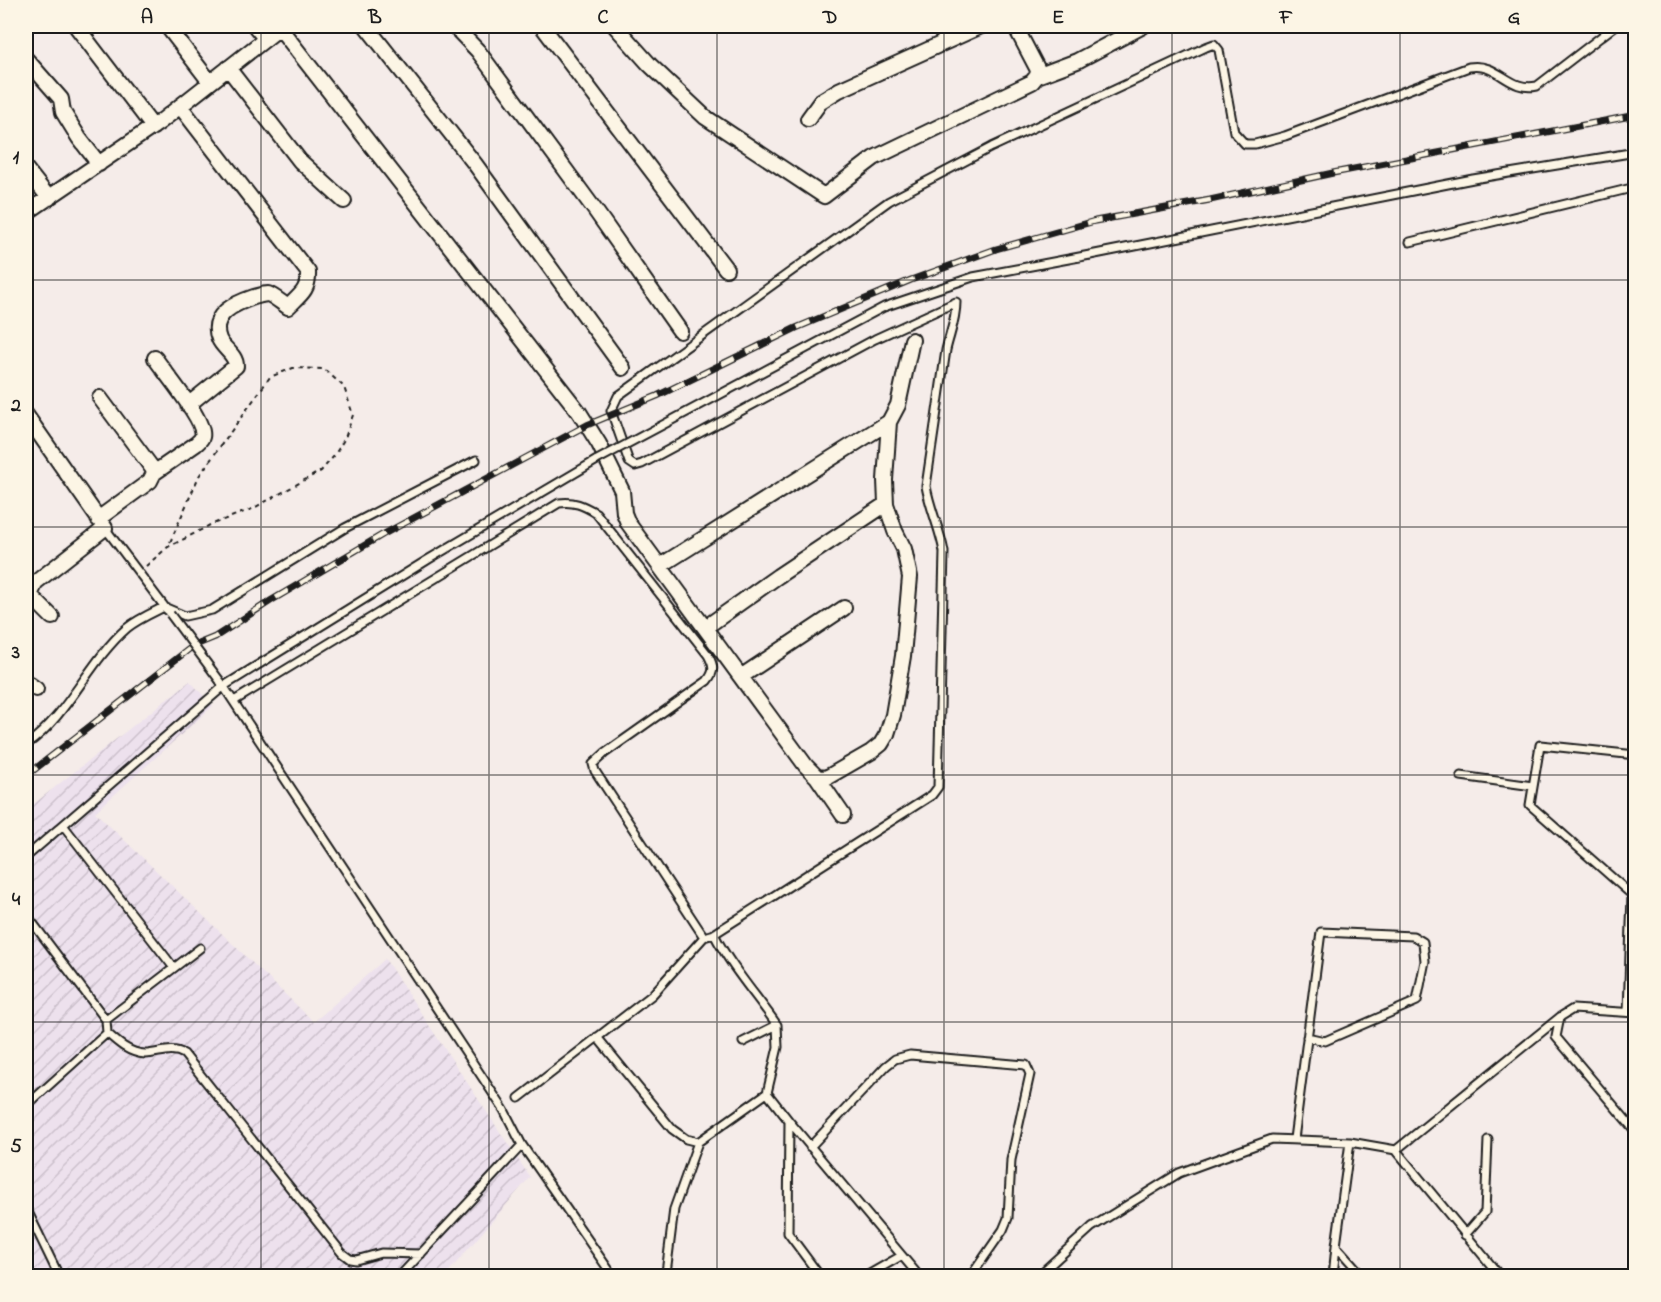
<svg xmlns="http://www.w3.org/2000/svg" width="1661" height="1302" font-family="'Indie Flower',sans-serif">
	<style>
		.industrial { fill: url(#industrial-furrows) }
		.lines { fill: none; stroke-linecap: round; stroke-linejoin: round }
		.lane-casing { stroke: #1c1c1c; stroke-width: 11 }
		.street-casing { stroke: #1c1c1c; stroke-width: 18 }
		.path { stroke: #1c1c1c; stroke-width: 2; stroke-dasharray: 4.5 4.5; stroke-linecap: butt }
		.lane { stroke: #fcf5e5; stroke-width: 7 }
		.street { stroke: #fcf5e5; stroke-width: 14 }
		.rail-casing { stroke: #1c1c1c; stroke-width: 7 }
		.rail { stroke: #fcf5e5; stroke-width: 4.5; stroke-dasharray: 14; stroke-linecap: butt }
		.lane-bridge-casing { stroke: #1c1c1c; stroke-width: 11; stroke-linecap: butt }
		.lane-bridge { stroke: #fcf5e5; stroke-width: 7 }
		.grid { fill: none; stroke: #1c1c1c; stroke-width: 1.5; stroke-opacity: 0.55 }
		.neatline { fill: none; stroke: #1c1c1c; stroke-width: 2 }
		.grid-label { font-size: 20px; text-anchor: middle; font-weight: bold; fill: #1c1c1c }
	</style>
	<defs>
		<pattern id="industrial-furrows" width="10" height="10" patternUnits="userSpaceOnUse" patternTransform="scale(1.5)"><rect width="10" height="10" fill="#ede1ed"/><path d="M-1 1l2-2M0 10L10 0M9 11l2-2" fill="none" stroke="#cbc0cb"/></pattern>
	</defs>
	<rect width="100%" height="100%" fill="#f5ece9"/>
	<filter id="ink" filterUnits="userSpaceOnUse"><feTurbulence type="fractalNoise" baseFrequency=".0167" numOctaves="2"/><feDisplacementMap in="SourceGraphic" scale="12" xChannelSelector="R" yChannelSelector="G"/><feConvolveMatrix kernelMatrix="1 2 1 2 8 2 1 2 1" color-interpolation-filters="sRGB"/></filter>
	<g filter="url(#ink)">
		<path class="industrial" d="M 190,681 L 213,706 L 95,812 L 314,1022 L 385,959 L 530,1177 L 445,1276 L 26,1276 L 26,810 Z"/>
		<g class="lines">
			<defs>
				<path id="lane" d="M 1410,242 L 1636,187
					M 1090,255 L 1473,179 L 1636,152
					M 105,528 L 167,610
					M 220,681 L 504,1110 L 522,1145 L 613,1276
					M 234,701 L 559,503 C 574,501 583,505 596,513 L 708,655 C 714,666 715,671 707,681 L 605,753 L 593,764 L 595,771 L 704,937
					M 26,745 C 69,715 88,662 127,628 C 138,619 152,613 164,607 L 185,616 L 212,610 L 345,528 L 476,460
					M 1461,776 L 1533,786
					M 63,825 L 174,968
					M 26,857 L 224,686 L 429,559 L 597,460
					M 1632,895 L 1530,805 L 1540,745 L 1636,755
					M 26,914 L 106,1020 L 107,1033 L 26,1106
					M 714,934 L 932,795 L 938,787 L 944,552 C 940,529 930,509 926,486 L 946,350 C 950,333 956,320 956,302 L 875,339 L 642,464 L 635,466 L 629,462 L 611,411 L 618,396 L 889,201 L 992,147 L 1206,47 L 1214,44 L 1219,50 L 1234,132 L 1245,144 L 1255,144 L 1285,136 L 1469,67 C 1499,62 1508,92 1537,86 L 1615,26
					M 1628,1012 L 1632,895 L 1636,867
					M 1560,1017 L 1556,1037 L 1636,1132
					M 106,1020 L 200,948
					M 107,1033 C 118,1043 129,1053 145,1054 C 159,1054 171,1046 184,1054 L 342,1253 L 350,1259 L 356,1260 L 381,1253 L 421,1254
					M 597,1037 L 672,1129 L 686,1139 L 698,1142
					M 767,1093 L 778,1047 L 777,1025
					M 519,1098 L 652,995 L 704,937 L 714,934 C 731,967 756,995 777,1025 L 743,1042
					M 1294,1139 L 1321,932 L 1413,936 L 1423,942 L 1425,961 L 1417,1001 L 1325,1041 L 1307,1037
					M 1350,1142 L 1336,1246 L 1363,1276
					M 810,1147 L 886,1066 L 895,1059 L 910,1055 L 1026,1065 L 1030,1074 L 1011,1160 L 1008,1218 L 1003,1230 L 971,1276
					M 1396,1150 L 1500,1276
					M 26,1208 L 59,1276
					M 1465,1235 L 1485,1212 L 1488,1140
					M 400,1276 L 522,1145
					M 668,1276 L 666,1273 L 674,1209 L 698,1142 L 767,1093 L 789,1121
					M 820,1276 L 788,1233 L 789,1121 L 919,1276
					M 866,1276 L 901,1256
					M 1038,1276 L 1092,1227 L 1179,1173 L 1272,1139 L 1350,1142 L 1396,1150 L 1560,1017 L 1573,1009 L 1636,1013
					M 1333,1276 L 1336,1246"/>
				<path id="street" d="M 76,26 L 153,127
					M 167,26 L 210,82
					M 255,26 L 265,38
					M 366,26 L 475,164 L 623,368
					M 454,26 L 478,51 L 595,210 L 680,331
					M 542,26 L 726,269
					M 615,26 L 650,65 L 705,117 L 824,196 L 874,158 L 1032,82 L 1037,76 L 1077,61 L 1143,26
					M 940,26 L 947,41
					M 1015,26 L 1038,70 L 1037,76
					M 279,27 L 579,412 L 599,444 L 622,491 L 624,513 L 628,523 L 806,766 L 817,777 L 826,778 L 871,752 L 881,744 L 887,734 L 893,715 L 903,656 L 910,577 L 904,549 L 895,531 L 886,504 L 885,480 L 889,422 L 898,405 L 912,340
					M 26,59 L 61,99 L 63,112 L 79,138 L 99,164
					M 228,68 L 300,161 L 344,201
					M 180,106 L 308,272 C 309,290 300,295 288,307 C 283,304 274,296 268,294 C 264,294 258,296 254,297 C 236,303 209,314 219,339 C 223,349 236,354 236,366 L 188,405
					M 808,119 L 821,101 L 839,90 L 981,26
					M 26,169 L 49,198
					M 26,213 L 160,122 L 282,26
					M 26,415 L 105,528 L 36,582 L 26,604
					M 154,473 L 196,444 C 198,442 201,440 202,437 C 207,422 164,372 155,358
					M 98,519 L 150,481 L 154,473 L 152,468 L 100,398
					M 660,566 L 889,422
					M 26,591 L 52,617
					M 706,627 L 778,576 L 886,504
					M 742,676 L 844,608
					M 26,682 L 36,689
					M 817,777 L 843,815"/>
			</defs>
			<use href="#lane" class="lane-casing"/>
			<use href="#street" class="street-casing"/>
			<path class="path" d="M 146,566 L 168,547 L 186,538 L 210,525 L 252,509 L 321,471 L 334,456 L 345,438 L 353,415 L 344,387 L 324,369 L 293,368 L 270,377 L 199,476 L 168,547"/>
			<use href="#lane" class="lane"/>
			<use href="#street" class="street"/>
			<defs>
				<path id="rail" d="M 26,776 L 193,646 L 215,637 L 272,600 L 382,535 L 587,425 L 657,396 L 796,328 L 911,280 L 996,249 L 1095,221 L 1210,200 L 1333,173 L 1636,115"/>
			</defs>
			<use href="#rail" class="rail-casing"/>
			<use href="#rail" class="rail"/>
			<defs>
				<path id="lane-bridge" d="M 597,460 L 884,307 L 973,277 L 1090,255
					M 170,614 L 220,681"/>
			</defs>
			<use href="#lane-bridge" class="lane-bridge-casing"/>
			<use href="#lane-bridge" class="lane-bridge"/>
		</g>
	</g>
	<path class="grid" d="M 261,26 L 261,1276M 489,26 L 489,1276M 717,26 L 717,1276M 944,26 L 944,1276M 1172,26 L 1172,1276M 1400,26 L 1400,1276M 26,280 L 1636,280M 26,527 L 1636,527M 26,775 L 1636,775M 26,1022 L 1636,1022"/>
	<rect width="1661" height="1302" fill="none" stroke="#fcf5e5" stroke-width="66"/>
	<rect x="33" y="33" width="1595" height="1236" class="neatline"/>
	<g class="grid-label">
		<text x="147" y="23">A</text>
		<text x="375" y="23">B</text>
		<text x="603" y="23">C</text>
		<text x="830" y="23">D</text>
		<text x="1058" y="23">E</text>
		<text x="1286" y="23">F</text>
		<text x="1514" y="23">G</text>
		<text x="16" y="163">1</text>
		<text x="16" y="411">2</text>
		<text x="16" y="658">3</text>
		<text x="16" y="905">4</text>
		<text x="16" y="1152">5</text>
	</g>
</svg>
